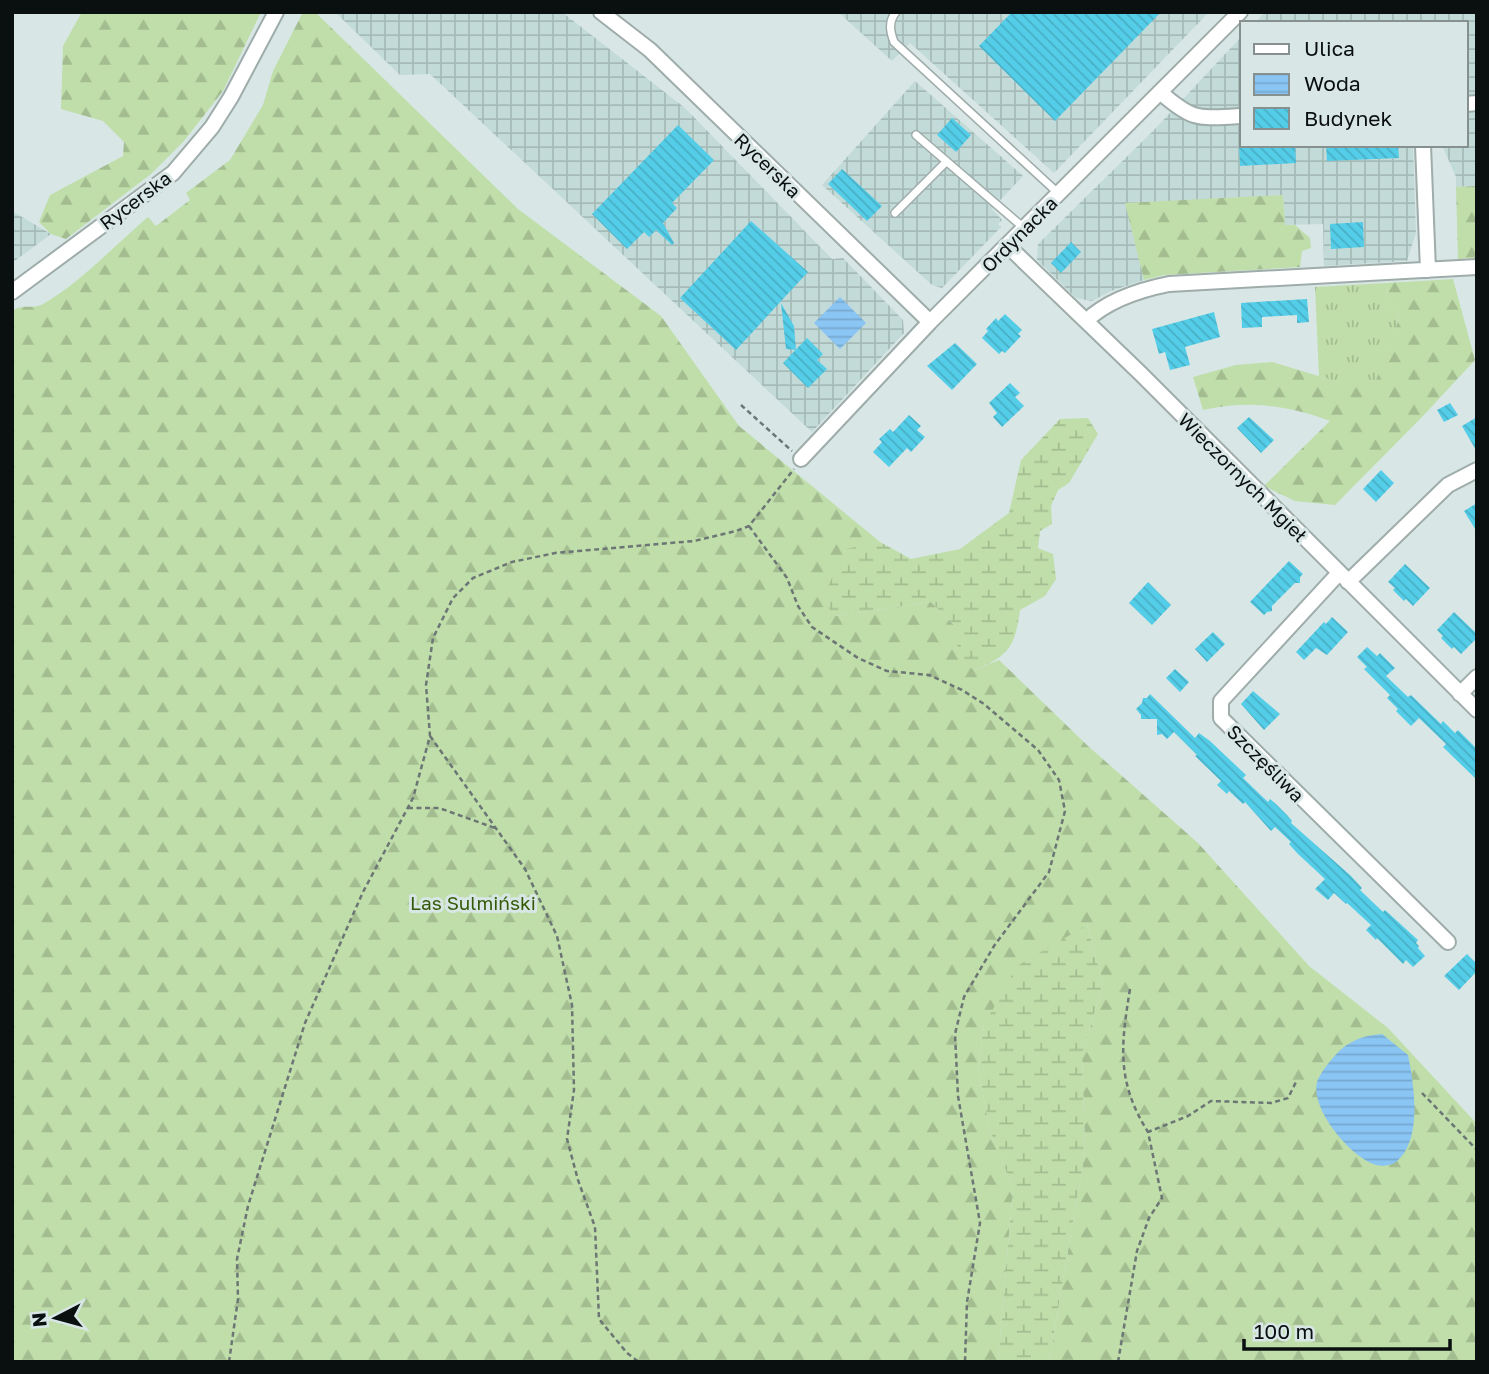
<svg xmlns="http://www.w3.org/2000/svg" width="1489" height="1374" font-family="'Golos Text',sans-serif">
	<style>
		.industrial { fill: url(#industrial-grid) }
		.grass { fill: url(#grass-tufts) }
		.forest { fill: url(#forest-firs) }
		.wetland { fill: url(#wetland-marsh) }
		.water { fill: url(#water-rules) }
		.building { fill: url(#building-back-hatch) }
		.lines { fill: none; stroke-linecap: round; stroke-linejoin: round }
		.lane-casing { stroke: #9eacaa; stroke-width: 10 }
		.street-casing { stroke: #9eacaa; stroke-width: 18 }
		.path { stroke: #6c7675; stroke-width: 2.5; stroke-dasharray: 5 3.5; stroke-linecap: butt }
		.lane { stroke: #fff; stroke-width: 7 }
		.street { stroke: #fff; stroke-width: 14 }
		.labels { text-anchor: middle; dominant-baseline: central; stroke-width: 6; stroke-linejoin: round; paint-order: stroke }
		.street-label { font-size: 19px; fill: #0a0f0f; stroke: #d8e7e5 }
		.park-label { font-size: 19px; fill: #345a07; stroke: #d8e7e5 }
	</style>
	<defs>
		<pattern id="industrial-grid" width="8" height="8" patternUnits="userSpaceOnUse" patternTransform="scale(1.75)"><rect width="8" height="8" fill="#c3dbd8"/><path d="M0 4h8M4 0v8" fill="none" stroke="#a6bbb8"/></pattern>
		<pattern id="grass-tufts" width="24" height="20" patternUnits="userSpaceOnUse" patternTransform="scale(1.75)"><rect width="24" height="20" fill="#bfdea9"/><path d="M3 7l-1-3M5 7V3M7 7l1-3M15 17l-1-3M17 17v-4M19 17l1-3" fill="none" stroke="#a3bd90"/></pattern>
		<pattern id="forest-firs" width="22" height="20" patternUnits="userSpaceOnUse" patternTransform="scale(1.75)"><rect width="22" height="20" fill="#bfdea9"/><path d="M5 1l3.5 6h-7zM16 11l3.5 6h-7z" fill="#a3bd90"/></pattern>
		<pattern id="wetland-marsh" width="20" height="14" patternUnits="userSpaceOnUse" patternTransform="scale(1.75)"><rect width="20" height="14" fill="#bfdea9"/><path d="M1 5h8M5 5V1M11 12h8M15 12V8" fill="none" stroke="#a3bd90"/></pattern>
		<pattern id="water-rules" width="6" height="5" patternUnits="userSpaceOnUse" patternTransform="scale(1.75)"><rect width="6" height="5" fill="#8ac5f4"/><path d="M0 2.5h6" fill="none" stroke="#76a8d0"/></pattern>
		<pattern id="building-back-hatch" width="6" height="6" patternUnits="userSpaceOnUse" patternTransform="scale(1.75)"><rect width="6" height="6" fill="#54cde8"/><path d="M-1 5l2 2M0 0l6 6M5-1l2 2" fill="none" stroke="#48afc6"/></pattern>
	</defs>
	<rect width="100%" height="100%" fill="#d8e7e5"/>
	<path class="industrial" d="M 335,12 L 562,12 L 685,108 L 832,259 L 843,258 L 903,320 L 904,333 L 812,432 L 430,74 L 400,75 Z
		M 838,12 L 1209,12 L 1054,173 L 910,43 L 892,61 Z
		M 1265,12 L 1477,12 L 1477,186 L 1456,187 L 1456,177 L 1442,145 L 1466,145 L 1466,23 L 1255,23 Z
		M 1242,36 L 1242,145 L 1413,145 L 1416,233 L 1407,261 L 1324,266 L 1323,224 L 1285,225 L 1283,195 L 1126,204 L 1144,280 L 1111,291 L 1092,301 L 1076,298 L 1037,260 L 1038,244 L 1154,130 Z
		M 915,81 L 1023,176 L 992,209 L 1002,220 L 998,224 L 1001,227 L 942,288 L 932,285 L 822,185 Z
		M 12,211 L 51,234 L 12,263 Z"/>
	<path class="grass" d="M 1386,283 L 1387,303 L 1400,316 L 1372,393 L 1319,376 L 1315,287 Z"/>
	<path class="forest" d="M 82,12 L 261,12 L 223,91 L 184,141 L 151,174 L 66,239 L 51,234 L 39,222 L 50,195 L 123,156 L 124,142 L 103,121 L 61,109 L 63,46 Z
		M 303,12 L 315,12 L 518,209 L 661,316 L 739,426 L 880,542 L 845,550 L 835,616 L 931,602 L 957,628 L 974,670 L 999,660 L 1088,746 L 1198,843 L 1309,966 L 1388,1028 L 1477,1124 L 1477,1362 L 1049,1362 L 1085,1151 L 1082,1056 L 1103,983 L 1087,925 L 984,1025 L 978,1067 L 990,1131 L 1013,1188 L 998,1362 L 12,1362 L 12,311 C 22,303 33,310 43,304 C 79,284 116,244 148,217 L 156,226 L 190,200 L 186,193 L 230,160 L 263,105 L 273,71 Z
		M 1477,186 L 1477,258 L 1458,259 L 1456,187 Z
		M 1283,195 L 1285,225 L 1295,225 L 1310,238 L 1311,248 L 1302,251 L 1300,267 L 1164,275 L 1144,280 L 1125,203 Z
		M 1453,279 L 1475,360 L 1423,416 L 1335,505 L 1295,501 L 1264,486 L 1330,421 C 1288,405 1248,400 1203,410 L 1193,377 L 1236,365 L 1272,362 L 1372,392 L 1400,316 L 1387,303 L 1386,283 Z"/>
	<path class="wetland" d="M 1088,418 L 1098,434 L 1069,483 L 1058,490 L 1051,506 L 1052,524 L 1040,531 L 1038,548 L 1053,554 L 1056,579 L 1045,596 L 1020,610 C 1015,647 1009,656 974,670 L 958,659 L 957,628 L 931,602 L 835,616 L 822,599 L 846,549 L 880,542 L 911,559 L 960,549 L 1009,513 L 1021,460 L 1060,419 Z
		M 1087,925 L 1103,983 L 1082,1056 L 1085,1151 L 1049,1362 L 998,1362 L 1013,1188 L 990,1131 L 978,1067 L 984,1025 L 1017,966 Z"/>
	<path class="water" d="M 840,297 L 866,323 L 840,349 L 814,323 Z
		M 1382,1034 L 1408,1055 C 1414,1084 1423,1141 1396,1162 C 1392,1165 1382,1167 1376,1165 C 1351,1158 1310,1109 1317,1082 C 1320,1074 1326,1066 1332,1059 C 1346,1042 1360,1036 1382,1034 Z"/>
	<path class="building" d="M 1012,12 L 1161,12 L 1055,121 L 979,46 Z
		M 952,118 L 971,135 L 956,152 L 937,135 Z
		M 678,125 L 714,160 L 672,203 L 677,208 L 663,223 L 674,243 L 672,245 L 656,230 L 649,237 L 644,232 L 627,249 L 592,214 Z
		M 1239,145 L 1295,145 L 1296,163 L 1240,166 Z
		M 1326,145 L 1398,145 L 1399,158 L 1327,161 Z
		M 842,169 L 882,206 L 867,221 L 828,184 Z
		M 751,221 L 808,272 L 736,350 L 680,298 Z
		M 1363,222 L 1364,247 L 1331,249 L 1330,224 Z
		M 1071,242 L 1081,252 L 1061,273 L 1051,263 Z
		M 1307,299 L 1309,322 L 1297,323 L 1297,315 L 1262,317 L 1262,327 L 1242,328 L 1241,303 Z
		M 781,303 L 794,326 L 796,350 L 786,349 Z
		M 1214,312 L 1220,337 L 1185,347 L 1190,365 L 1170,370 L 1165,352 L 1159,354 L 1152,329 Z
		M 1005,314 L 1022,330 L 1018,334 L 1021,336 L 1005,353 L 1002,351 L 999,354 L 982,338 L 988,331 L 986,329 L 996,318 L 998,321 Z
		M 807,338 L 823,354 L 817,360 L 827,369 L 808,388 L 783,363 Z
		M 955,343 L 977,364 L 952,390 L 927,366 Z
		M 1010,383 L 1020,393 L 1015,397 L 1024,406 L 1002,427 L 993,417 L 997,413 L 989,403 Z
		M 1450,403 L 1458,415 L 1444,422 L 1437,410 Z
		M 909,415 L 921,426 L 917,430 L 925,437 L 911,452 L 907,448 L 889,467 L 873,452 L 882,442 L 879,439 L 890,429 L 893,432 Z
		M 1249,417 L 1274,440 L 1261,453 L 1237,428 Z
		M 1477,417 L 1477,452 L 1462,426 Z
		M 1381,470 L 1394,483 L 1376,502 L 1363,489 Z
		M 1477,503 L 1477,532 L 1464,511 Z
		M 1289,561 L 1303,574 L 1300,577 L 1300,583 L 1295,583 L 1272,606 L 1272,611 L 1267,612 L 1264,615 L 1250,602 Z
		M 1405,564 L 1430,588 L 1413,606 L 1406,599 L 1404,601 L 1393,590 L 1395,588 L 1388,582 Z
		M 1148,582 L 1171,605 L 1152,625 L 1129,603 Z
		M 1454,612 L 1477,634 L 1477,638 L 1461,654 L 1454,647 L 1452,649 L 1441,638 L 1443,636 L 1437,630 Z
		M 1332,617 L 1348,632 L 1327,655 L 1316,648 L 1304,660 L 1296,652 L 1324,622 L 1326,624 Z
		M 1213,632 L 1225,644 L 1207,662 L 1195,649 Z
		M 1367,647 L 1377,656 L 1380,653 L 1395,668 L 1386,676 L 1408,697 L 1411,695 L 1441,724 L 1443,721 L 1455,733 L 1458,730 L 1477,749 L 1477,780 L 1443,747 L 1446,744 L 1419,718 L 1411,726 L 1396,711 L 1398,709 L 1387,698 L 1390,695 L 1364,669 L 1367,667 L 1357,657 Z
		M 1175,669 L 1189,682 L 1180,692 L 1166,678 Z
		M 1253,691 L 1280,714 L 1264,730 L 1241,704 Z
		M 1150,694 L 1195,738 L 1199,733 L 1210,741 L 1246,775 L 1243,778 L 1268,802 L 1270,799 L 1277,805 L 1287,815 L 1292,821 L 1291,823 L 1351,876 L 1362,888 L 1360,890 L 1383,912 L 1385,910 L 1418,940 L 1416,943 L 1419,946 L 1418,948 L 1425,956 L 1413,967 L 1406,960 L 1403,964 L 1377,938 L 1376,940 L 1366,930 L 1371,925 L 1347,903 L 1346,904 L 1334,893 L 1328,900 L 1315,889 L 1325,879 L 1298,854 L 1289,844 L 1291,842 L 1275,827 L 1271,831 L 1245,802 L 1243,804 L 1229,791 L 1227,794 L 1217,785 L 1221,781 L 1195,756 L 1197,755 L 1174,732 L 1167,739 L 1162,734 L 1157,735 L 1157,719 L 1141,719 L 1141,715 L 1136,709 L 1142,703 L 1143,698 L 1147,698 Z
		M 1467,954 L 1477,964 L 1477,971 L 1459,990 L 1444,976 Z"/>
	<g class="lines">
		<defs>
			<path id="lane" d="M 896,12 C 888,22 890,31 894,42 L 1058,193
				M 916,135 L 1024,228
				M 895,213 L 946,162"/>
			<path id="street" d="M 601,12 L 650,50 L 930,322
				M 1160,92 C 1194,122 1199,118 1242,116
				M 1466,104 L 1477,103
				M 1423,145 L 1428,270
				M 1008,246 L 1140,373 L 1477,710
				M 12,292 L 173,173 L 212,127 L 231,97 L 276,12
				M 1086,321 C 1108,300 1139,290 1169,284 L 1477,267
				M 801,459 L 930,322 L 1240,12
				M 1339,573 L 1221,701 L 1221,718 L 1448,942
				M 1348,582 L 1448,485 L 1477,470
				M 1460,694 L 1477,677"/>
		</defs>
		<use href="#lane" class="lane-casing"/>
		<use href="#street" class="street-casing"/>
		<path class="path" d="M 741,405 L 792,451
			M 749,526 L 787,578 L 798,606 L 812,627 L 858,658 L 887,671 L 929,675 L 962,690 L 984,704 L 1038,750 L 1059,780 L 1065,811 L 1049,872 L 994,946 L 964,997 L 955,1034 L 958,1096 L 980,1223 L 967,1302 L 965,1362
			M 430,736 L 525,869 L 557,936 L 572,1005 L 574,1090 L 567,1139 L 578,1180 L 595,1227 L 599,1319 L 627,1353 L 639,1362
			M 408,808 L 439,808 L 495,828
			M 1130,989 C 1121,1045 1116,1081 1148,1132
			M 1422,1093 L 1477,1150
			M 229,1362 L 238,1299 L 237,1259 L 248,1206 L 305,1023 L 363,892 L 413,798 L 430,736 L 426,685 L 433,638 L 453,598 L 473,578 L 512,562 L 555,553 L 694,541 L 736,531 L 749,526 L 794,469
			M 1118,1362 L 1137,1251 L 1149,1218 L 1162,1198 L 1148,1132 L 1188,1116 L 1211,1101 L 1271,1103 L 1288,1098 L 1297,1080"/>
		<use href="#lane" class="lane"/>
		<use href="#street" class="street"/>
	</g>
	<g class="labels">
		<g class="street-label">
			<text transform="translate(768 165) rotate(44)">Rycerska</text>
			<text transform="translate(135 200) rotate(-37)">Rycerska</text>
			<text transform="translate(1019 234) rotate(-45)">Ordynacka</text>
			<text transform="translate(1243 477) rotate(45)">Wieczornych Mgieł</text>
			<text transform="translate(1266 763) rotate(45)">Szczęśliwa</text>
		</g>
		<g class="park-label">
			<text x="473" y="902">Las Sulmiński</text>
		</g>
	</g>
	<rect width="1489" height="1374" fill="none" stroke="#0a0f0f" stroke-width="28"/>
	<rect x="1240" y="21" width="228" height="126" fill="#d8e7e5" stroke="#86918f" stroke-width="2"/>
	<rect x="1254" y="44" width="35" height="10" fill="#ffffff" stroke="#86918f" stroke-width="2"/>
	<text x="1304" y="56" font-size="21" fill="#0a0f0f">Ulica</text>
	<rect x="1254" y="74" width="35" height="21" fill="url(#water-rules)" stroke="#86918f" stroke-width="2"/>
	<text x="1304" y="91" font-size="21" fill="#0a0f0f">Woda</text>
	<rect x="1254" y="108" width="35" height="21" fill="url(#building-back-hatch)" stroke="#86918f" stroke-width="2"/>
	<text x="1304" y="126" font-size="21" fill="#0a0f0f">Budynek</text>
	<g transform="translate(56 1318) rotate(264)" stroke="#d8e7e5" stroke-width="5" paint-order="stroke">
	<path d="M0-5L12 26L0 18L-12 26Z" fill="#0a0f0f"/>
	<text y="-10" font-size="19" font-weight="bold" text-anchor="middle" fill="#0a0f0f">N</text>
	</g>
	<path d="M1244 1339v10h206v-10" fill="none" stroke="#0a0f0f" stroke-width="3.5"/>
	<text x="1254" y="1339" font-size="21" fill="#0a0f0f" stroke="#d8e7e5" stroke-width="5" paint-order="stroke">100 m</text>
</svg>
